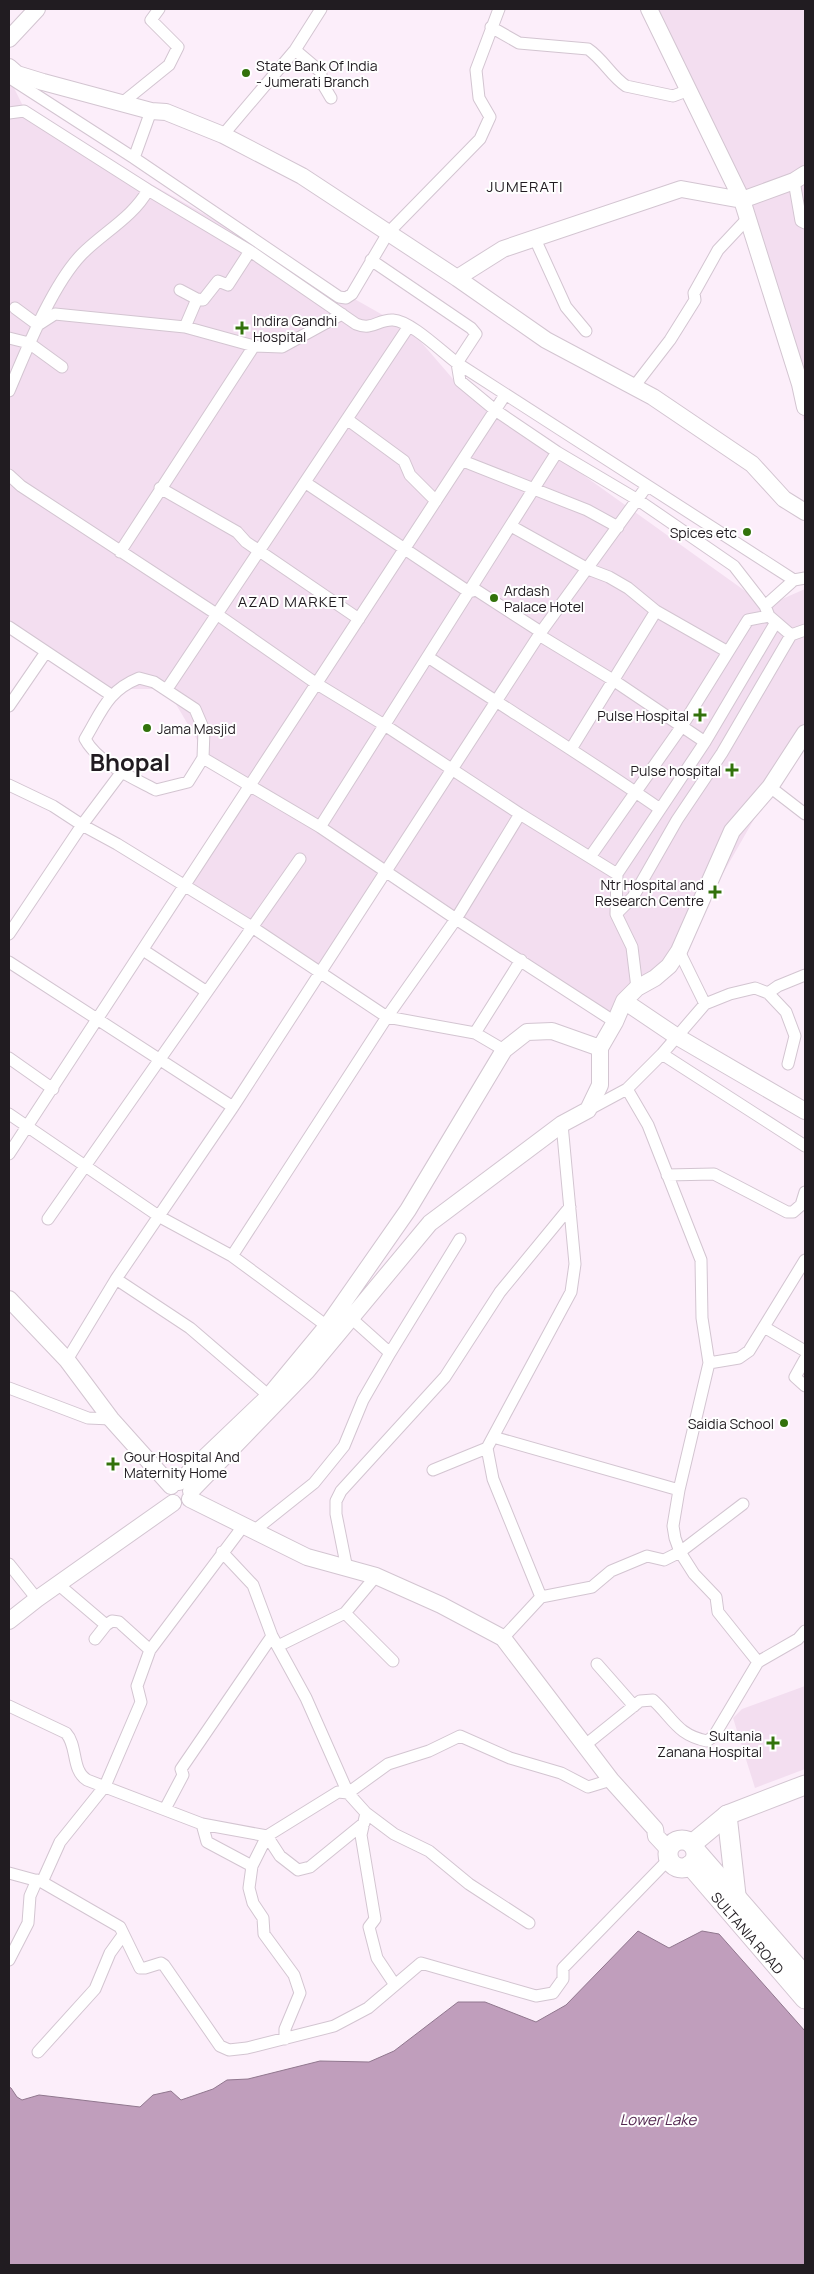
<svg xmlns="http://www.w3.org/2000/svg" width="814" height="2274" font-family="Manrope,sans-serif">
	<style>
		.built { fill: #f3def0 }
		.water { fill: #c09ebc; stroke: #90778e }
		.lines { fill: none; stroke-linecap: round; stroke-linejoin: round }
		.street-casing { stroke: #d3c5d1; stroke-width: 13 }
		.secondary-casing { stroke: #d3c5d1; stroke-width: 18 }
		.primary-casing { stroke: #d3c5d1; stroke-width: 21 }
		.street { stroke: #fff; stroke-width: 11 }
		.secondary { stroke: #fff; stroke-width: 16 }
		.primary { stroke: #fff; stroke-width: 19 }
		.poi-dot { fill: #32720b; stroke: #fff; stroke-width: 2 }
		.labels { text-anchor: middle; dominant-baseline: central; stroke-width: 4; stroke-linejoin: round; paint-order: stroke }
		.poi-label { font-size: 14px; fill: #211c21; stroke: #fff; text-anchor: end }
		.street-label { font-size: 14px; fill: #211c21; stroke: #fff }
		.neighbourhood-label { font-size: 15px; letter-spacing: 1px; fill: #211c21; stroke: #fff }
		.water-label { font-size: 15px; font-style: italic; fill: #542851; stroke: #fff }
		.town-label { font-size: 24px; font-weight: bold; fill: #211c21; stroke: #fff }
	</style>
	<rect width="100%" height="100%" fill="#fceefa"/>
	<path class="built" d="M 645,9 L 805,9 L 805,425 L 743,200 Z
		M 9,78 L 27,114 L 397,323 L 409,328 L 459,386 L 766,606 L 805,589 L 805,730 L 678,952 L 615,1022 L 391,875 L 319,973 L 186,885 L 252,783 L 206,755 L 167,689 L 97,689 L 9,634 Z
		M 805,1686 L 805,1769 L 755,1788 L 733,1718 L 742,1709 Z"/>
	<path class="water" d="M 638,1931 L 669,1948 L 702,1931 L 719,1934 L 805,2031 L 805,2265 L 9,2265 L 9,2087 L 11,2088 L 17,2097 L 22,2100 L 39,2095 L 140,2107 L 153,2095 L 171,2091 L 181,2100 L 213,2089 L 227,2080 L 248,2079 L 320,2061 L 369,2062 L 394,2051 L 458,2002 L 485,2002 L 536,2022 L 566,2005 Z"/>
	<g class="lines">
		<defs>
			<path id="street" d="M 491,27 L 519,43 L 588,49 C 603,59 611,76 626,86 L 673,96 L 689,90
				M 295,50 L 321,72 L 321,81 L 331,98
				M 13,80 L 134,158 L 339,297 L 346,298 L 352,294 L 388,233 L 480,139 L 490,117 L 479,98 L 476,70 L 499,9
				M 122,103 L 169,65 L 178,47 L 151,20 L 159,9
				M 9,113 L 24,111 L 148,190 L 250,251 L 356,324 C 373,331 378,319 393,320 C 411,321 442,352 457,363 L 794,580 L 805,578
				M 223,135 L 295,50 L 321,9
				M 134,158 L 151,111
				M 794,181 L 801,221 L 805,223
				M 535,239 L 566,307 L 586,331
				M 371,260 L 471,328 L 476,334 L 457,363 L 460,381 L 495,410 L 557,452 L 638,500 L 734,566 L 765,606
				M 180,290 L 197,299
				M 15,308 L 38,325 L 55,314 L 185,327 L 254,346 L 282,347 L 342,314
				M 185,327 L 197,299 L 203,300 L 218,281 L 228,285 L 250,251
				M 9,338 L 29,343 L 62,367
				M 633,388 L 670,340 L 695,300 L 694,293 L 718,250 L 748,218
				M 9,391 C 26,351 52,285 82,254 C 104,232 133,217 148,190
				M 348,420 L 404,461 L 410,475 L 436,501
				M 463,461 L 587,510 L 618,527
				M 9,475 L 21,486 L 218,615 L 317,684 L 386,726 L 520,814 L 617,874
				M 306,483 L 469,592 L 476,590 L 541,632
				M 160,488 L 237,532 L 246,542 L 359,619
				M 511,526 L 588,569 L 609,577 L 628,588 L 656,611 L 728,652
				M 120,552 L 254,346
				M 9,627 L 111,695
				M 539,635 L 613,680 L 705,742
				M 791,635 L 769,616 L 765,606 L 794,580
				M 428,657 C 505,708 584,756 660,809
				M 139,678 L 154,682 L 195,709 L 204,730 L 203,758 L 188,782 L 156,790 C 133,778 98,763 85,739 C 102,711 107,691 139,678 Z
				M 167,689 L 409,326
				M 9,706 L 46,652
				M 571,749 L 656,611
				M 203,758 L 320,827 L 456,919 L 615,1022
				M 9,785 L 53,806 L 82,825 L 117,844 L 252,927 L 387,1017 L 475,1033 L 504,1050
				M 770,787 L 805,814
				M 320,827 L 557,452
				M 590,857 L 682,726 L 748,620 L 769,616
				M 616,914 L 633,897 L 677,820 L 722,753 L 791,635 L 805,630
				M 9,934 L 82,825 L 121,773
				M 143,950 L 207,992
				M 679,951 L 705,1004
				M 9,962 L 233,1107
				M 637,988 L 632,947 L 616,914 L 617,874 L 705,742 L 776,622
				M 768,993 L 778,986 L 805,975
				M 475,1033 L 521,960
				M 662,1054 L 805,1146
				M 9,1058 L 53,1089
				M 627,1089 L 648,1125 L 701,1260 L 702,1318 L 709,1363 L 679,1490 L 673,1526 L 675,1538 L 680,1552 L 694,1574 L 716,1597 L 718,1612 L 758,1662
				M 588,1110 L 627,1089 L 662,1054 L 705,1004 L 730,994 L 755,988 L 768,993 L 786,1012 L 795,1036 L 788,1064
				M 9,1114 L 160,1217 L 232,1256 L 331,1329
				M 9,1154 L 505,395
				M 667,1175 L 714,1174 L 787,1212 L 793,1212 L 801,1205 L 805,1192
				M 48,1219 L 300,859
				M 232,1256 L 387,1017 L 456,919 L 520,814
				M 116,1279 L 190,1328 L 275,1401
				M 764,1327 L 805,1351
				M 390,1353 L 460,1239
				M 805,1359 L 795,1377 L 805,1386
				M 67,1360 L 116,1279 L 233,1107 L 541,632 L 647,486
				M 709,1363 L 739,1358 L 749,1351 L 805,1260
				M 9,1388 L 88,1418 L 111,1419
				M 493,1437 L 679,1490
				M 433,1470 L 487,1448
				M 255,1530 L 314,1483 L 344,1446 L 363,1400 L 390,1353 L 351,1318
				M 222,1552 L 253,1585 L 272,1636 L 306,1698 L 348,1793 L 366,1813 L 361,1835 L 375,1919 L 369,1927 L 377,1958 L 395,1985
				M 9,1564 L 37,1599
				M 347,1569 L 336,1514 L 336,1501 L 341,1491 L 445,1377 L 500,1292 L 570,1207
				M 59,1585 L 106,1625
				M 541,1597 L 592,1587 L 611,1571 L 647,1556 L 664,1560 L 680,1552 L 743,1504
				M 345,1613 L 393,1661
				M 503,1638 L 541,1597 L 493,1479 L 487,1448 L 571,1292 L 575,1264 L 562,1124
				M 95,1639 L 106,1625 L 112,1621 L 119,1622 L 150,1650
				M 278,1646 L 345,1613 L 376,1576
				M 597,1664 L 634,1706
				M 9,1706 L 66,1733 C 78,1746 71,1770 87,1780 L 202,1824 L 267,1836 L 338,1792 L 348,1793 L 388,1764 L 429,1751 L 460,1736 L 510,1758 L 561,1773 L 588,1787 L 611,1780
				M 584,1746 L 640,1701 L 653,1700 C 673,1718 677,1735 707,1741 L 714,1736 L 758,1662 L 798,1639 L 805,1631
				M 165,1809 L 183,1775 L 181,1769 L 272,1636
				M 366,1813 L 394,1834 L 429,1851 L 469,1884 L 529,1923
				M 202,1824 L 207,1842 L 252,1866
				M 9,1873 L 42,1882 L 120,1927 L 140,1968 L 145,1968 L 161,1963 L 164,1965 L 220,2046 L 229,2050 L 247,2048 L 334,2026 L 368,2008 L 421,1963 L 536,1996 L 553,1993 L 563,1979 L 563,1968 L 669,1859
				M 42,1882 L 60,1842 L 105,1786 L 141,1702 L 137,1686 L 150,1650 L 244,1525
				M 9,1960 L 28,1923 L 30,1896 L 37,1880
				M 285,2039 L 285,2029 L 300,1993 L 294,1975 L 264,1934 L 263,1918 L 253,1903 L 249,1888 L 252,1866 L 267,1836 L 280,1856 L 298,1870 L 310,1867 L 364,1823
				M 38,2052 L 95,1989 L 110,1953 L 123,1935"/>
			<path id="secondary" d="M 649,9 L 742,200 L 800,384 L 805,407
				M 9,39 L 37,9
				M 9,67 L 17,74 L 43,82 L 151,111 L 166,112 L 223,135 L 302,176 L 457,278 L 546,340 L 653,397 L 752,464 L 784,499 L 805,512
				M 457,278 L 503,249 L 681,189 L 742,200 L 794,181 L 805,174
				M 624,1001 L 676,1036 L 805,1111
				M 9,1299 L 67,1360 L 111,1419 L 171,1486
				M 179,1482 L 269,1396 L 327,1326 L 408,1210 L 504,1050 L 527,1032 L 552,1031 L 600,1048
				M 191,1491 L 307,1371 L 430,1223 L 562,1124 L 588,1110 L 600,1085 L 600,1048 L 615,1022 L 624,1001 L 637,988 L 655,978 L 669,966 L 679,951 L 732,831 L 770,787 L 805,733
				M 190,1499 L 307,1557 L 376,1576 L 441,1605 L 503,1638 L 611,1780 L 655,1829 L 656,1836 L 669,1850
				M 9,1621 L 37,1599 L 173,1503"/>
			<g id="primary">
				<path d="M 727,1815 L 736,1895"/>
				<circle cx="682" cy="1854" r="14"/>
				<path d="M 692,1844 L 727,1815 L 805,1785"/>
				<path d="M 696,1851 L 805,1976"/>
				<path id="s1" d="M 690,1865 L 805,1999"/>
			</g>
		</defs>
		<use href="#street" class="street-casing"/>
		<use href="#secondary" class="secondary-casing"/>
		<use href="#primary" class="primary-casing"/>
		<use href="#street" class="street"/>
		<use href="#secondary" class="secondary"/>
		<use href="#primary" class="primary"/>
	</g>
	<g class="poi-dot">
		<circle cx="246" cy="73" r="5"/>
		<path d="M239.5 320.5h5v5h5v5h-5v5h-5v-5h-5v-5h5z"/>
		<circle cx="747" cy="532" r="5"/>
		<circle cx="494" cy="598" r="5"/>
		<path d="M697.5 707.5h5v5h5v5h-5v5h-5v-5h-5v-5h5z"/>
		<circle cx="147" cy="728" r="5"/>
		<path d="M729.5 762.5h5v5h5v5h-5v5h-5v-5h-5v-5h5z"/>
		<path d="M712.5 884.5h5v5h5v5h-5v5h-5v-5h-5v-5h5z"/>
		<circle cx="784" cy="1423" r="5"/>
		<path d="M110.5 1456.5h5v5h5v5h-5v5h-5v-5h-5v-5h5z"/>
		<path d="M770.5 1735.5h5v5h5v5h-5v5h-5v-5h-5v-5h5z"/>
	</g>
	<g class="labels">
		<g class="poi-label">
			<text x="256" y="65" text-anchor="start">State Bank Of India<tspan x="256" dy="16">- Jumerati Branch</tspan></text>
			<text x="253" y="320" text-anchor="start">Indira Gandhi<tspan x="253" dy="16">Hospital</tspan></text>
			<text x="737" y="532">Spices etc</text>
			<text x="504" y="590" text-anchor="start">Ardash<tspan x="504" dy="16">Palace Hotel</tspan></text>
			<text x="689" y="715">Pulse Hospital</text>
			<text x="157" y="728" text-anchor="start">Jama Masjid</text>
			<text x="721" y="770">Pulse hospital</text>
			<text x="704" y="884">Ntr Hospital and<tspan x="704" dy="16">Research Centre</tspan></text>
			<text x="774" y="1423">Saidia School</text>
			<text x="124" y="1456" text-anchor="start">Gour Hospital And<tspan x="124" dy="16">Maternity Home</tspan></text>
			<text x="762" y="1735">Sultania<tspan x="762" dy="16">Zanana Hospital</tspan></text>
		</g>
		<g class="street-label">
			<text stroke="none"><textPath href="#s1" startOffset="89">SULTANIA ROAD</textPath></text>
		</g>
		<g class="neighbourhood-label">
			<text x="525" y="186">JUMERATI</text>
			<text x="293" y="601">AZAD MARKET</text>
		</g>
		<g class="water-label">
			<text x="658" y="2119">Lower Lake</text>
		</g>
		<g class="town-label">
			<text x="130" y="761">Bhopal</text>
		</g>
	</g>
	<rect width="814" height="2274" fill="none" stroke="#211c21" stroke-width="20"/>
</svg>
